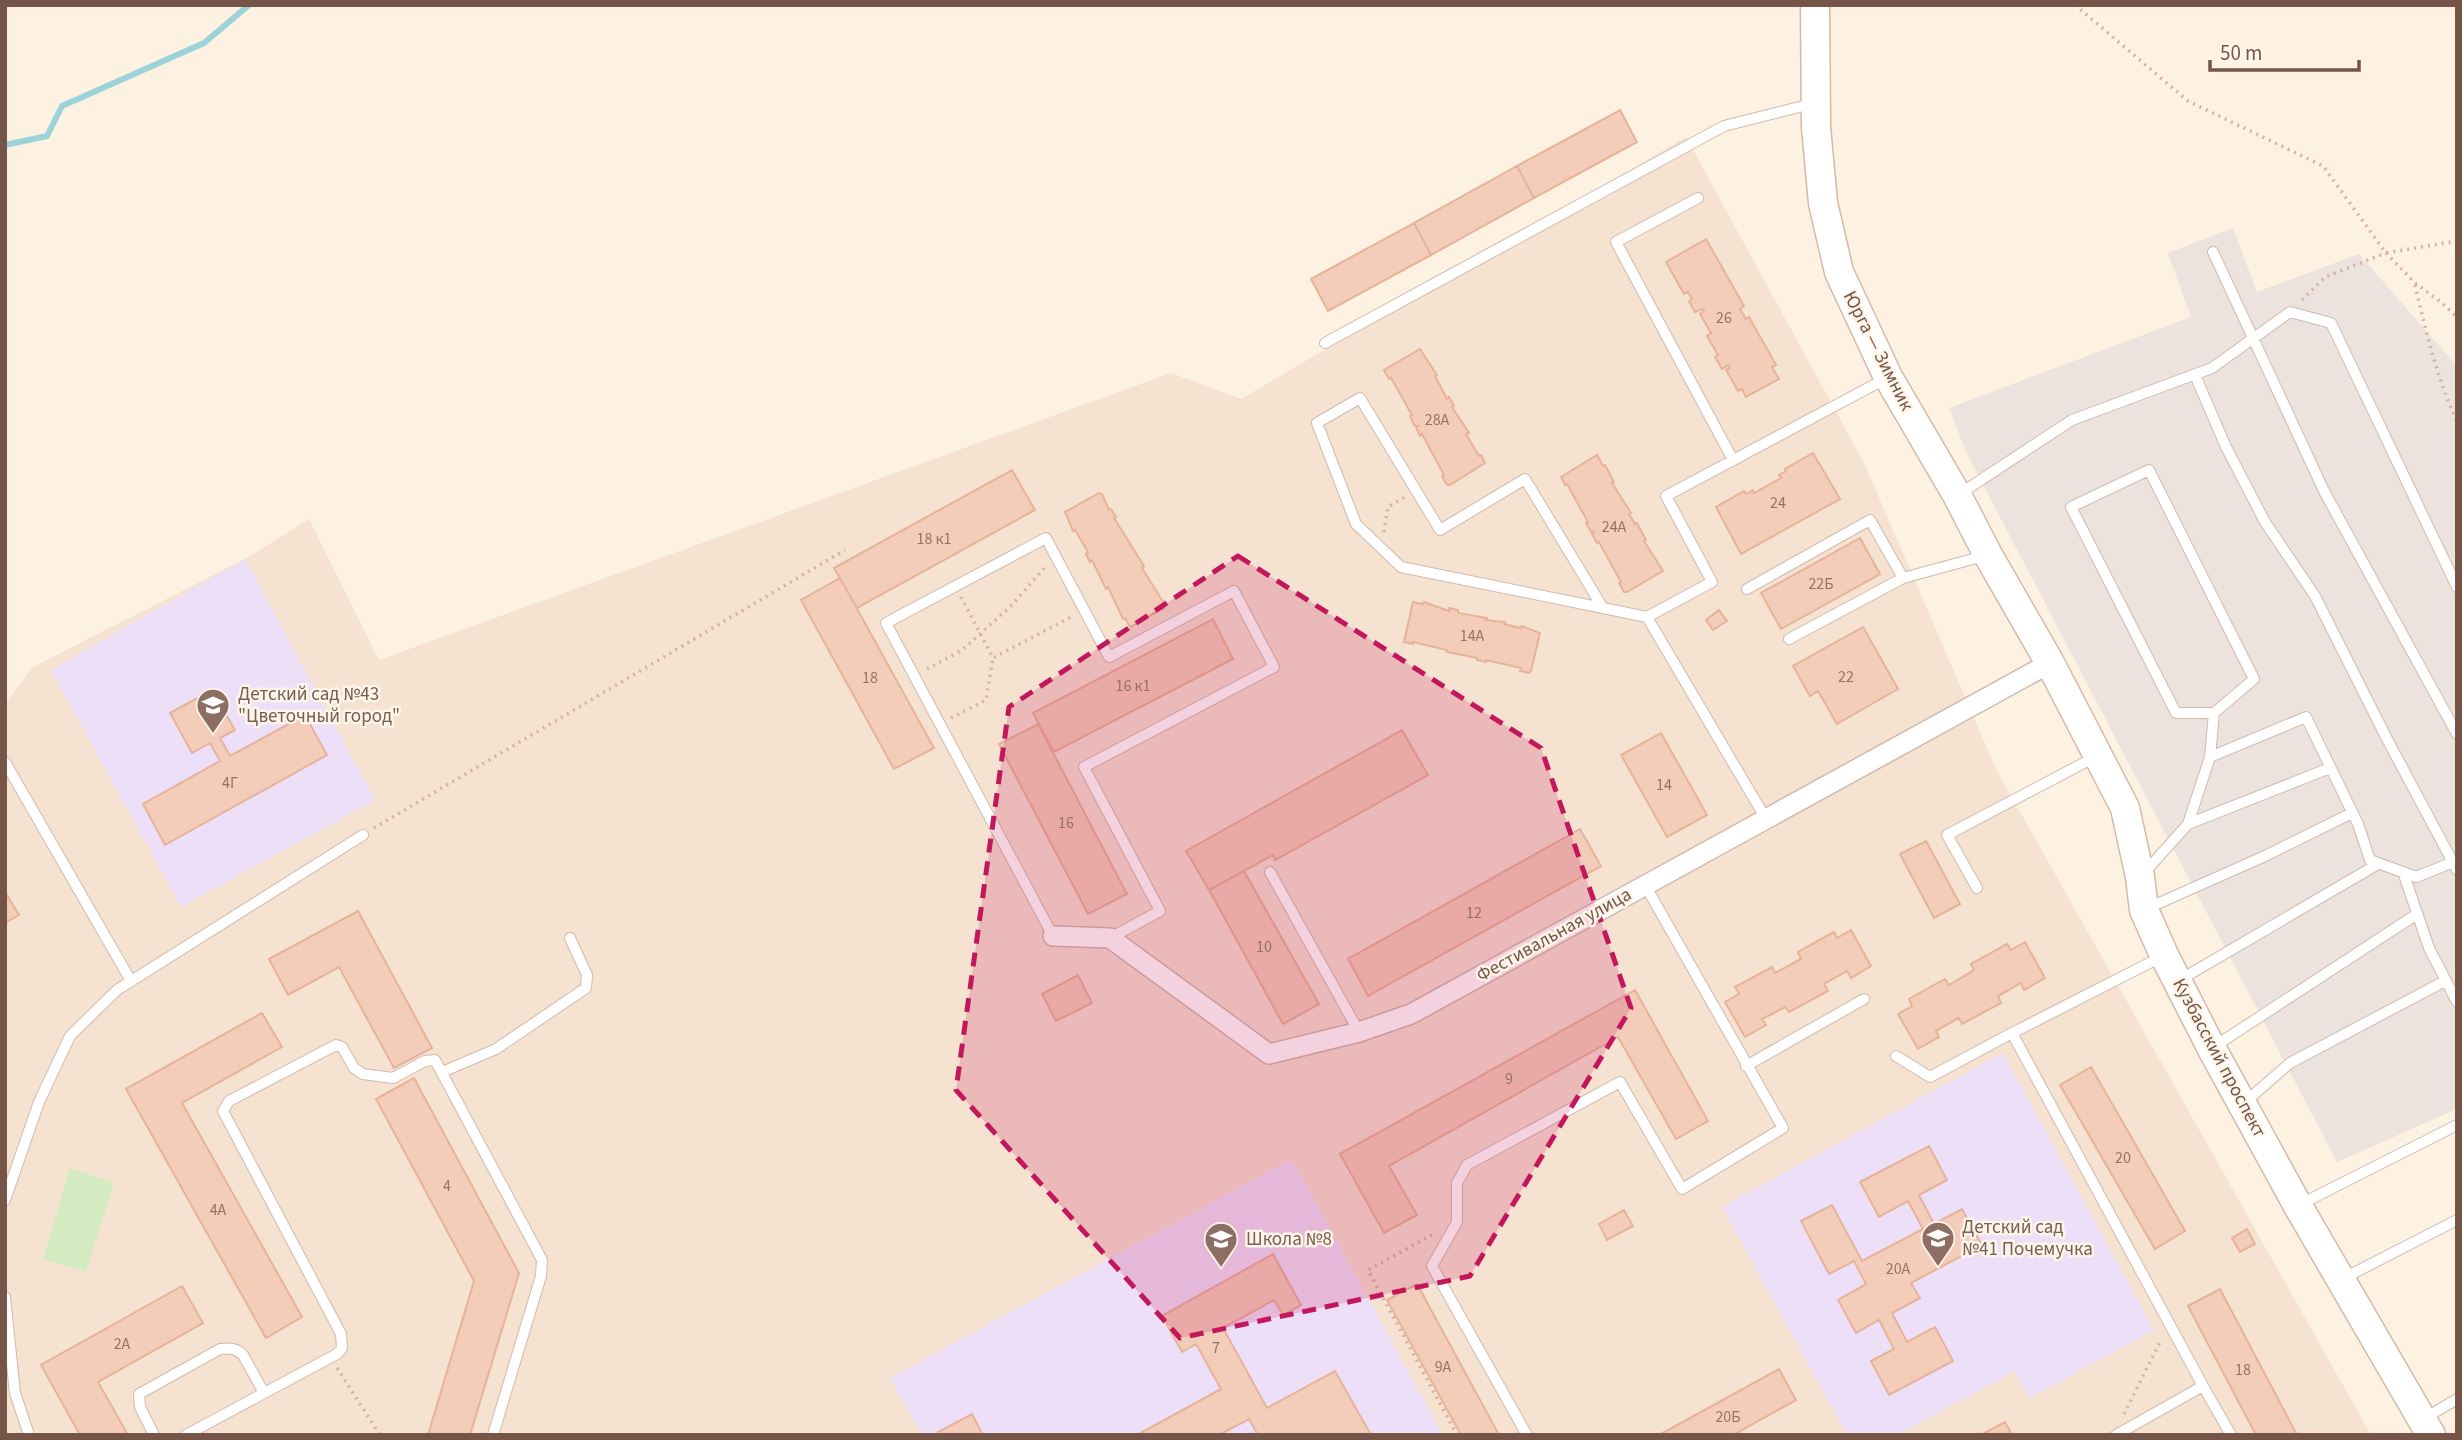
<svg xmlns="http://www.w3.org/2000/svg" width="2462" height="1440" font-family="'Source Sans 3',sans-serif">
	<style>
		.residential { fill: #f5e2d1 }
		.industrial { fill: #ece3de }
		.education { fill: #eedff9 }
		.green { fill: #d4ebc1 }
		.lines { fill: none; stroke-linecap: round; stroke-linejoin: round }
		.stream { stroke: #9cd3d9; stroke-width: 6 }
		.building { fill: #f3cdb9; stroke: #e6b299; stroke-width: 2 }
		.lane-casing { stroke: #d0baac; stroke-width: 12 }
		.street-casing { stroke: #d0baac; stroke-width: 22 }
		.secondary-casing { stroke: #d4b9a9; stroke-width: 31 }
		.path { stroke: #d8b09d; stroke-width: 3.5; stroke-dasharray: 2 5; stroke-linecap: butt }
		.lane { stroke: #fff; stroke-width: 10 }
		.street { stroke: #fff; stroke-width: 19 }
		.secondary { stroke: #fff; stroke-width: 28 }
		.marked { fill: #c2185b; fill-opacity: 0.2; stroke: #c2185b; stroke-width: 5; stroke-dasharray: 14 9; stroke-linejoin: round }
		.labels { text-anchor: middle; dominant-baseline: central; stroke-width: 5; stroke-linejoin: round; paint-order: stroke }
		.number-label { font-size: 16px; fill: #947364 }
		.street-label { font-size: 19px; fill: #755548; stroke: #fff5e9 }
		.education-label { font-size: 19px; fill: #785e54; stroke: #fff5e9; text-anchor: start }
	</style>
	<rect width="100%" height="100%" fill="#fdf1e2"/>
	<path class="residential" d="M 1686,137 L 1864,463 L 1996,769 L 2371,1435 L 5,1435 L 5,703 L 33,667 L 245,559 L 309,519 L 379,660 L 1171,373 L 1241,399 Z"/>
	<path class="industrial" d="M 2233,228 L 2257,292 L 2359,254 L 2457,366 L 2457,1109 L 2337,1162 L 1966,452 L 1949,408 L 2191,317 L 2168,253 Z"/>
	<path class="education" d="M 245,559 L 375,800 L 181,907 L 51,670 Z
		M 2003,1053 L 2154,1330 L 2030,1398 L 2015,1371 L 1897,1435 L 1847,1435 L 1722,1207 Z
		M 1292,1159 L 1443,1435 L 922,1435 L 890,1378 Z"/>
	<path class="green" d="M 70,1168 L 114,1183 L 86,1272 L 43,1259 Z"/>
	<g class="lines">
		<path class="stream" d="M 5,145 L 47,136 L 62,106 L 204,43 L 249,5"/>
	</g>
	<path class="building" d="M 1620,110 L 1637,142 L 1534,198 L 1517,166 Z
		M 1517,166 L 1534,198 L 1431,255 L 1414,223 Z
		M 1414,223 L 1431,255 L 1328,311 L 1311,279 Z
		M 1706,239 L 1744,306 L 1740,309 L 1746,319 L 1749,317 L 1776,365 L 1772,367 L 1779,379 L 1746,397 L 1742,389 L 1738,391 L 1726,370 L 1730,368 L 1729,365 L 1722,369 L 1715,357 L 1718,355 L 1707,336 L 1711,333 L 1700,314 L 1704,311 L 1702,309 L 1695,312 L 1689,301 L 1692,299 L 1688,292 L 1684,294 L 1666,262 Z
		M 1420,349 L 1437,375 L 1435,376 L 1447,399 L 1449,397 L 1454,406 L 1452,407 L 1469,433 L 1466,434 L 1479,456 L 1481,455 L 1485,463 L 1450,485 L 1447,485 L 1442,476 L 1444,475 L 1422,434 L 1420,436 L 1416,427 L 1418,426 L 1414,425 L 1410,416 L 1412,415 L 1391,378 L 1389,379 L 1384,370 Z
		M 1813,453 L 1840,499 L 1741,554 L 1716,507 L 1744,491 L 1746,494 L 1753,490 L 1754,493 L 1781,478 L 1779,475 L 1786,471 L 1785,469 Z
		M 1597,455 L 1603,466 L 1605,465 L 1614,482 L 1612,483 L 1631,513 L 1629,514 L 1635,524 L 1637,523 L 1646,540 L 1644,541 L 1663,571 L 1627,592 L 1624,592 L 1619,583 L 1621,582 L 1599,542 L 1597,543 L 1592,534 L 1594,533 L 1593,531 L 1591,532 L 1586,523 L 1588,522 L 1567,484 L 1565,485 L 1561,477 Z
		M 1012,470 L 1035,510 L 857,608 L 834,568 Z
		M 1099,493 L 1102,494 L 1109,510 L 1111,509 L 1116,517 L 1114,518 L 1144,566 L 1142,568 L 1165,605 L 1164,608 L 1130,627 L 1125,618 L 1123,619 L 1108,587 L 1106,589 L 1092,560 L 1090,562 L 1086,554 L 1088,552 L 1075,530 L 1073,531 L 1065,512 Z
		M 1860,538 L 1880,574 L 1781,629 L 1761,593 Z
		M 840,578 L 934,748 L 894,769 L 801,600 Z
		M 1413,602 L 1423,604 L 1424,602 L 1449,611 L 1449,608 L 1458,610 L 1458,613 L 1487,618 L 1486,620 L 1505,622 L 1504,624 L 1521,628 L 1522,626 L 1540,633 L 1531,671 L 1529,673 L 1520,671 L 1521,668 L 1486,660 L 1486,662 L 1477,660 L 1477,658 L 1447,652 L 1447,650 L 1413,642 L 1413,644 L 1404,642 Z
		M 1719,610 L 1727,621 L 1713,630 L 1706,620 Z
		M 1213,619 L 1233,659 L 1054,752 L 1033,713 Z
		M 1863,627 L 1898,689 L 1837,724 L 1818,691 L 1810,696 L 1793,666 Z
		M 212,690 L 235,730 L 220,738 L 230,756 L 305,715 L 327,755 L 165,845 L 143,804 L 220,761 L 210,743 L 192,753 L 170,713 Z
		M 1038,724 L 1127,894 L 1088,914 L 999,744 Z
		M 1402,730 L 1428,775 L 1275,860 L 1273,855 L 1209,890 L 1186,851 Z
		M 1661,733 L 1707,815 L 1667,837 L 1621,755 Z
		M 1580,829 L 1601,866 L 1368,996 L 1348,959 Z
		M 1926,841 L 1960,904 L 1934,918 L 1900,854 Z
		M 1244,871 L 1319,1004 L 1283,1024 L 1209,890 Z
		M 5,892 L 19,915 L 5,923 Z
		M 358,911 L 432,1048 L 394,1068 L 339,967 L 288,995 L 269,959 Z
		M 1851,930 L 1871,966 L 1851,978 L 1847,971 L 1824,984 L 1828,991 L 1789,1012 L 1785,1007 L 1774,1013 L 1762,1019 L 1766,1025 L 1745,1037 L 1725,1002 L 1739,994 L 1735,987 L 1772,967 L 1775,973 L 1801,959 L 1798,952 L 1834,932 L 1837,938 Z
		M 2025,942 L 2045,978 L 2024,990 L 2021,983 L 2009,990 L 1998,996 L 2001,1003 L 1962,1024 L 1959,1018 L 1936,1031 L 1939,1037 L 1918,1049 L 1898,1014 L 1912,1006 L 1909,999 L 1945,979 L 1949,985 L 1974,970 L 1971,964 L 2007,944 L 2011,950 Z
		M 1078,975 L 1092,1003 L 1056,1021 L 1042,994 Z
		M 1635,990 L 1708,1121 L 1676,1139 L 1618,1037 L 1389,1166 L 1417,1215 L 1384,1233 L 1340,1154 Z
		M 262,1013 L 282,1047 L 182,1103 L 302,1317 L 266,1338 L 126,1089 Z
		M 2091,1067 L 2185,1231 L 2155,1249 L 2060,1085 Z
		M 414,1078 L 519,1273 L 470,1435 L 428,1435 L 474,1281 L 376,1099 Z
		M 1929,1146 L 1947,1180 L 1919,1195 L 1934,1224 L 1962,1209 L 1982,1245 L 1911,1283 L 1920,1298 L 1892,1313 L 1907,1342 L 1935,1327 L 1953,1361 L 1889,1395 L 1871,1361 L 1894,1349 L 1879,1320 L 1856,1333 L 1838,1300 L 1866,1284 L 1854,1261 L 1829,1274 L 1801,1221 L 1832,1205 L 1862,1261 L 1923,1229 L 1908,1201 L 1879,1217 L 1860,1182 Z
		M 1624,1210 L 1633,1226 L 1607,1240 L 1599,1224 Z
		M 2247,1229 L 2255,1244 L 2240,1252 L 2232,1238 Z
		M 1273,1254 L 1301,1305 L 1283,1315 L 1274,1300 L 1223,1328 L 1267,1408 L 1335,1371 L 1371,1435 L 1258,1435 L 1249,1419 L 1219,1435 L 1137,1435 L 1221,1389 L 1196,1344 L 1182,1352 L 1162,1316 Z
		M 1417,1284 L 1499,1435 L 1461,1435 L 1387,1300 Z
		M 182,1286 L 203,1323 L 98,1382 L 128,1435 L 80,1435 L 41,1365 Z
		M 2220,1289 L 2297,1435 L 2256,1435 L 2188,1306 Z
		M 1779,1369 L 1796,1400 L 1733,1435 L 1659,1435 Z
		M 972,1414 L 983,1435 L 939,1435 L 938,1432 Z
		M 2005,1422 L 2012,1435 L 1981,1435 Z"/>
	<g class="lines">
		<defs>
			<path id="lane" d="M 1698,198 L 1616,242 L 1733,460
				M 2213,252 L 2324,491 L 2457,734
				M 1325,343 L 1724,126 L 1815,103
				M 2195,375 L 2226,447 L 2265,522 L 2315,596 L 2387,739 L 2457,870
				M 1961,493 L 2072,420 L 2212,368 L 2290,312 L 2331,323 L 2457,587
				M 1747,589 L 1870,520 L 1903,578
				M 1603,608 L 1525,479 L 1440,530 L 1360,398 L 1317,423 L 1356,524 L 1401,567 L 1647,617 L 1766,819
				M 1647,617 L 1712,582 L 1666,496 L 1885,379
				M 1789,639 L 1903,578 L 1984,556
				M 2210,757 L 2214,713 L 2254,679 L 2149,470 L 2071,507 L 2176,713 L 2214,713
				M 5,762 L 131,981
				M 2188,824 L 2330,768
				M 1270,872 L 1359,1032
				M 2145,872 L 2188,824 L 2210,757 L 2306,717 L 2358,824 L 2370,860 L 2416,877 L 2456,861
				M 2403,872 L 2429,948 L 2457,1002
				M 1977,888 L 1947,835 L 2097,756
				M 2148,908 L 2265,856 L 2352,813
				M 1053,936 L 886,623 L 1046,538 L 1109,657 L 1234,591 L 1274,667 L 1084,767 L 1160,911 L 1110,938
				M 2178,981 L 2378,864
				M 2012,1033 L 2161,957
				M 2212,1048 L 2417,914
				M 1896,1056 L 1930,1077 L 2012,1033 L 2203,1386 L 2116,1435
				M 1746,1066 L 1864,999
				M 442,1072 L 496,1049 L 586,988 L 587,975 L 570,938
				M 2244,1103 L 2290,1063 L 2445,981
				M 5,1200 L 39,1102 L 70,1036 L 117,990 L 363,835
				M 2301,1204 L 2457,1125
				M 2344,1278 L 2457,1220
				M 5,1297 L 15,1393 L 29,1435
				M 2203,1386 L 2231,1435
				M 2425,1418 L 2457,1399
				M 154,1435 L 140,1407 L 139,1394 L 220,1349 C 230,1348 236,1348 243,1355 L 264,1393
				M 186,1435 L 337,1354 L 342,1348 L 341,1334 L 223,1111 L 229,1101 L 336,1045 L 342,1047 L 354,1068 L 363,1074 L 393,1078 L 425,1061 L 435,1060 L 542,1260 L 541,1276 L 493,1435
				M 1527,1435 L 1432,1266 L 1457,1222 L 1457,1183 L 1467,1165 L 1620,1082 L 1682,1189 L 1783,1128 L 1645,885"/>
			<path id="street" d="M 1053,936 L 1110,938 L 1269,1054 L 1359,1032 L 1411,1014 L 2050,663"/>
			<path id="secondary" d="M 1815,5 L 1816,127 L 1823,203 L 1839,272 L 1888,377 L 1957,495 L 1988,555 L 2050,663 L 2125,808 L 2140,877 L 2144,910 L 2164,955 L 2212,1049 L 2298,1206 L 2431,1435"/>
		</defs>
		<use href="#lane" class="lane-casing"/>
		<use href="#street" class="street-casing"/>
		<use href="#secondary" class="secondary-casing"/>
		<path class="path" d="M 2075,5 L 2188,101 L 2323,166 L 2386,253 L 2457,241
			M 2415,285 C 2426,332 2437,378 2457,422
			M 2302,300 L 2325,277 L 2386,253 L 2415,283 L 2441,302 L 2457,317
			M 1384,532 L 1388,507 L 1405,497
			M 961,597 L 993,658 L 1071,617
			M 927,669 L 962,650 L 1011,606 L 1045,567
			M 951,718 L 986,700 L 993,658
			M 374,828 L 845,550
			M 1432,1235 L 1368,1270 L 1457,1435
			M 337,1368 L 380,1435
			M 2124,1414 L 2161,1340"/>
		<use href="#lane" class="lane"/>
		<use href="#street" class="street"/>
		<use href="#secondary" class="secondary"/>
	</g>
	<path class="marked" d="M 1238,556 L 1541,748 L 1631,1008 L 1470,1276 L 1180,1338 L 956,1090 L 1009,707 Z"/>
	<defs>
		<symbol id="school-pin" viewBox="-11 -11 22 30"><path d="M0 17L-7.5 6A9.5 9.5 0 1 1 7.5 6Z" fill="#8d6e63" stroke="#fff5e9"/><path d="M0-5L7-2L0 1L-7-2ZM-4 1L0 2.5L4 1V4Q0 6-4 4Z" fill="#fff"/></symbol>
	</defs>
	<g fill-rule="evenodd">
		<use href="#school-pin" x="194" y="686" width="38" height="52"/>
		<use href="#school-pin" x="1919" y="1219" width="38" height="52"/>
		<use href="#school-pin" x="1202" y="1220" width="38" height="52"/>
	</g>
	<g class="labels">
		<g class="number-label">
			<text x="1724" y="318">26</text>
			<text x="1437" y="420">28А</text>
			<text x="1778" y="503">24</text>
			<text x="1614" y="527">24А</text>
			<text x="934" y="539">18 к1</text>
			<text x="1821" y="584">22Б</text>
			<text x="1472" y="636">14А</text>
			<text x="1846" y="677">22</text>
			<text x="870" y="678">18</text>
			<text x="1133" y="686">16 к1</text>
			<text x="230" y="783">4Г</text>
			<text x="1664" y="785">14</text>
			<text x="1066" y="823">16</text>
			<text x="1474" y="913">12</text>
			<text x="1264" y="947">10</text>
			<text x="1509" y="1079">9</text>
			<text x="2123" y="1158">20</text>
			<text x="447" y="1186">4</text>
			<text x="218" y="1210">4А</text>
			<text x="1898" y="1269">20А</text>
			<text x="122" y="1344">2А</text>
			<text x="1216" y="1348">7</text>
			<text x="1443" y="1367">9А</text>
			<text x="2243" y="1370">18</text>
			<text x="1728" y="1417">20Б</text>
		</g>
		<g class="street-label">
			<text transform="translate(1878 351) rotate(63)">Юрга — Зимник</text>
			<text transform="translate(1554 935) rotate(-29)">Фестивальная улица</text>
			<text transform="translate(2219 1058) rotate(62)">Кузбасский проспект</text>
		</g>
		<g class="education-label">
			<text x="238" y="694">Детский сад №43<tspan x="238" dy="22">"Цветочный город"</tspan></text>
			<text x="1962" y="1227">Детский сад<tspan x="1962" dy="22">№41 Почемучка</tspan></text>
			<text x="1246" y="1239">Школа №8</text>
		</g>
	</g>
	<rect width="2462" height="1440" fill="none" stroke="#755548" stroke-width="14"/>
	<path d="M2210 60v10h149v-10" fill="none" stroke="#755548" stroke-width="3.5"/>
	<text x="2220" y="60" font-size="21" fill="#755548" stroke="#fff5e9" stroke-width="5" paint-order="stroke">50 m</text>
</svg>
